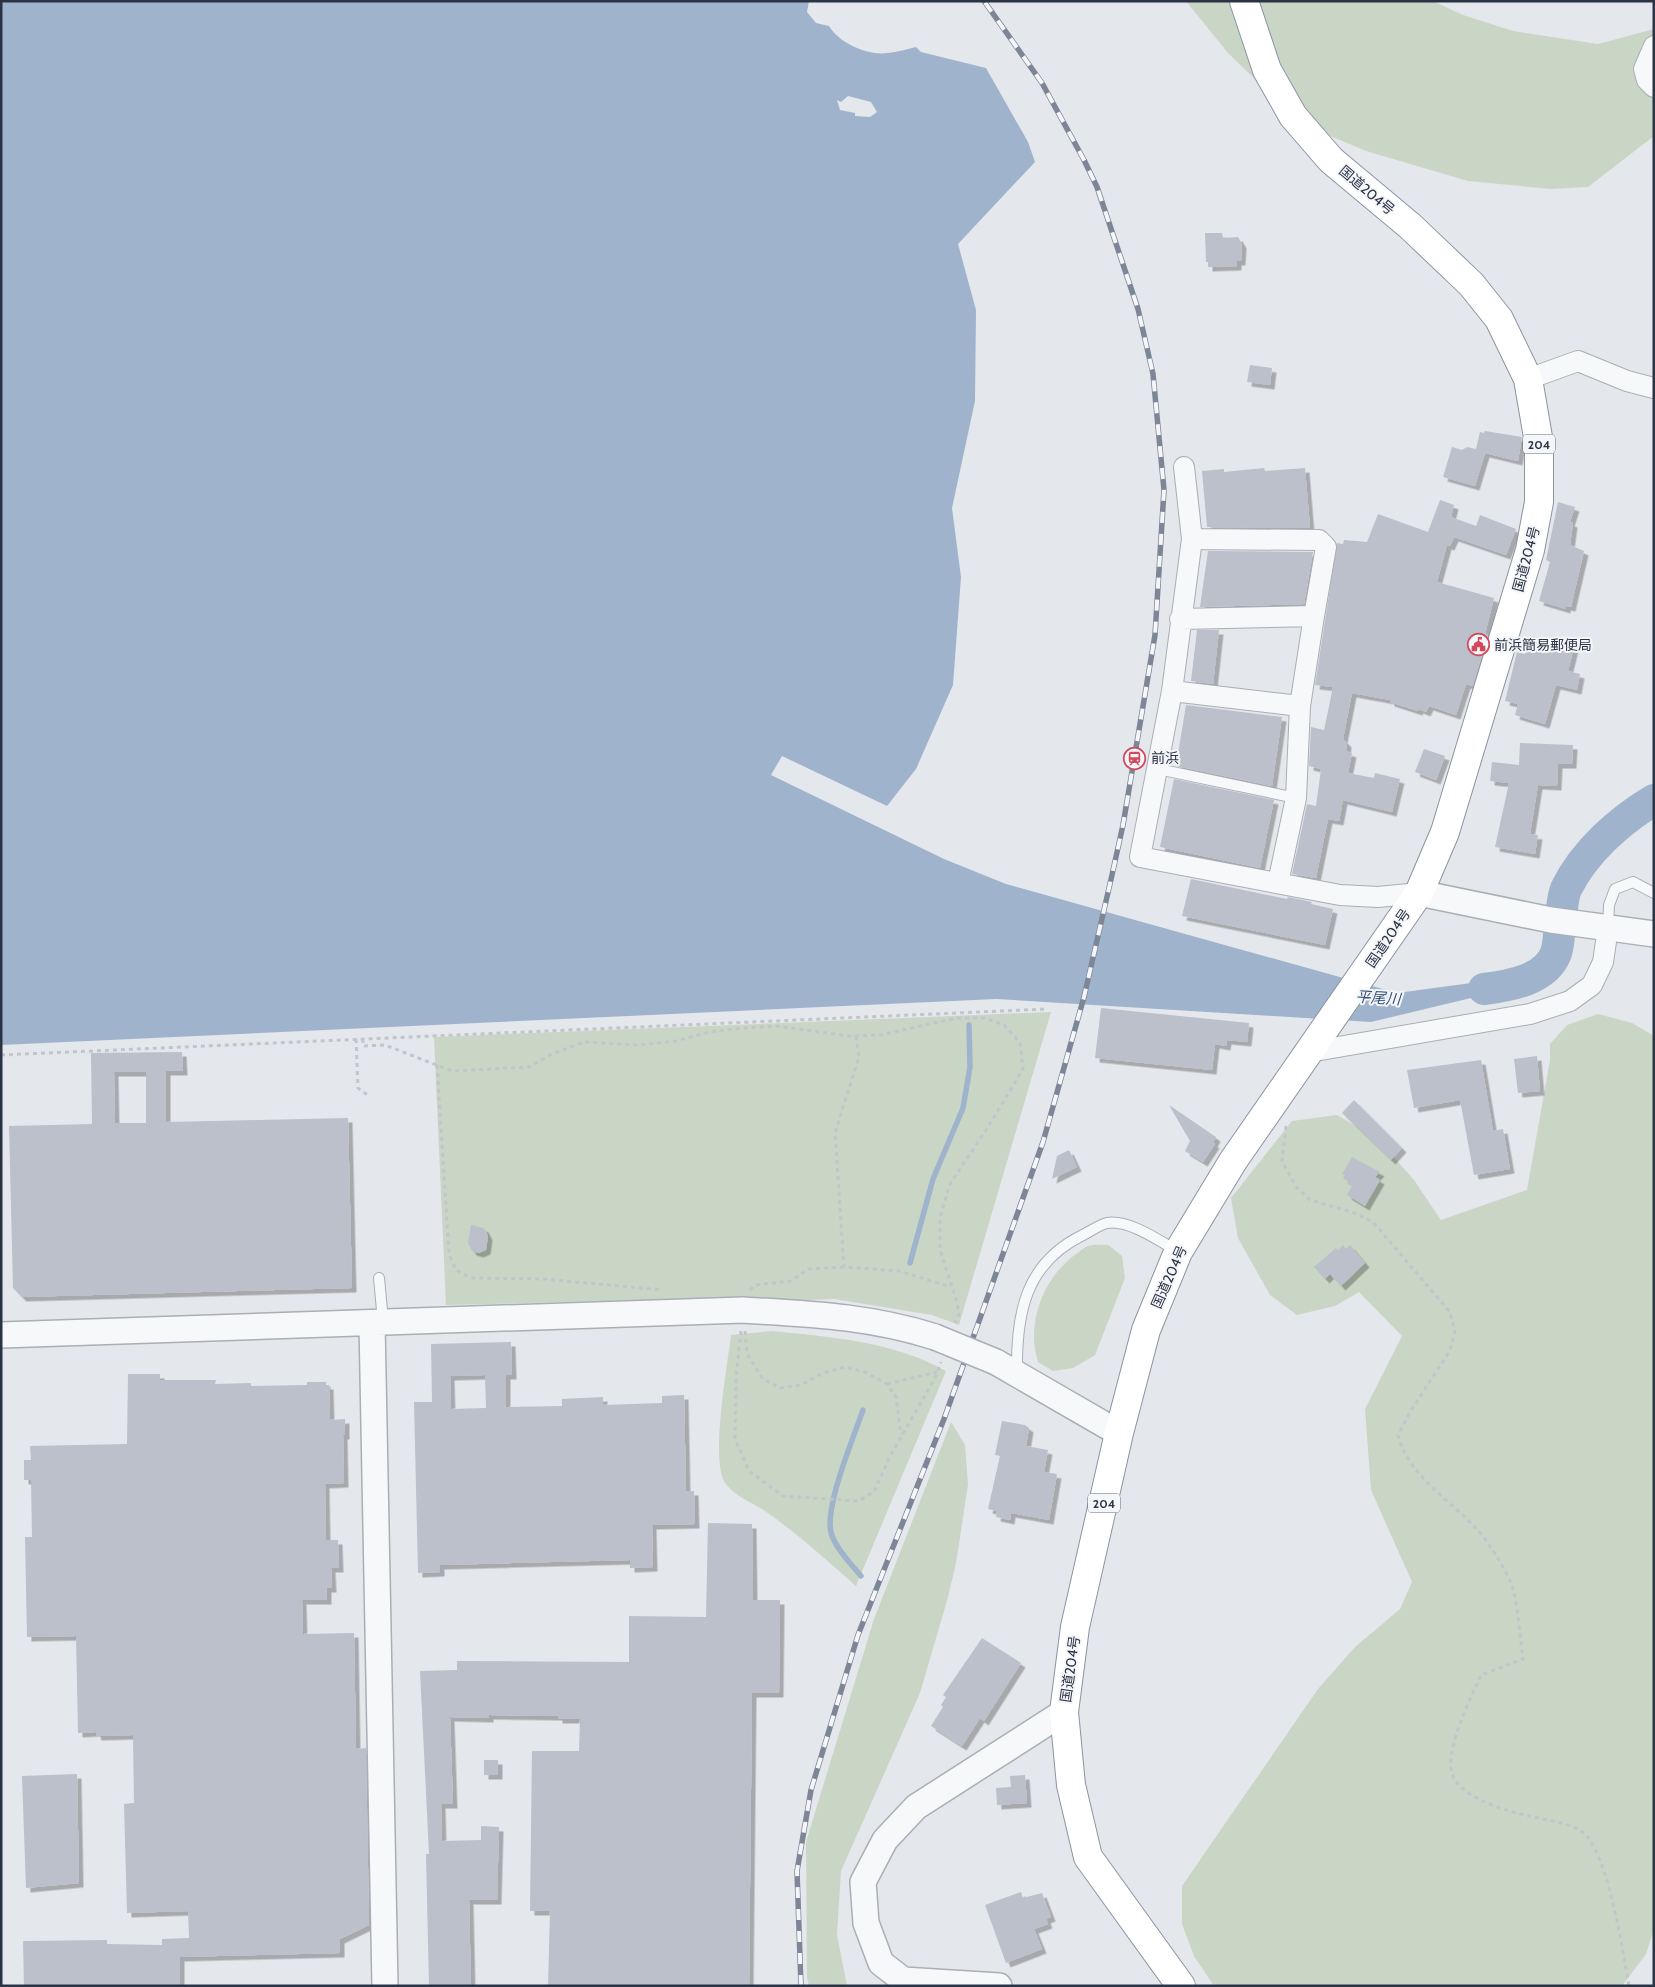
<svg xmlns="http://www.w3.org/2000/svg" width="1655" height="1987" font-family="Cabin,'Noto Sans JP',sans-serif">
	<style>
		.green { fill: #c9d6c5 }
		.water { fill: #9fb4cc; fill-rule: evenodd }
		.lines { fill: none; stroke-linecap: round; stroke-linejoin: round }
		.stream { stroke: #9fb4cc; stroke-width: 5.5 }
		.river { stroke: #9fb4cc; stroke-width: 32 }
		.building { fill: #bbc0ca; fill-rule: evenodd; filter: url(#shadow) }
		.service-casing { stroke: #a9aeb7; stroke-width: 12 }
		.minor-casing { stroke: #a9aeb7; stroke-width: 22 }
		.tertiary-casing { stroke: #a9aeb7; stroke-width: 28 }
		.trunk-casing { stroke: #8b94a3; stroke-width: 30 }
		.path { stroke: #c2c5cb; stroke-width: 3; stroke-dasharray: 4 4; stroke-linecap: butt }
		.service { stroke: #f7f8fa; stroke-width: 10 }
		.minor { stroke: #f7f8fa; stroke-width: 20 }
		.tertiary { stroke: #f7f8fa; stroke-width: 25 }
		.trunk { stroke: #fff; stroke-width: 28 }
		.rail-casing { stroke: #7d8696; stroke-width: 5.5 }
		.rail { stroke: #f4f6f9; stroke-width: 4; stroke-dasharray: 11; stroke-linecap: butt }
		.tertiary-bridge-casing { stroke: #a9aeb7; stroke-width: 28; stroke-linecap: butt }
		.tertiary-bridge { stroke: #f7f8fa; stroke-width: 25 }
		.labels { text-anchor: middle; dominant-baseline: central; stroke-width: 4; stroke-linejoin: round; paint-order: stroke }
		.shield { fill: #f4f6f9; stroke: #676e7b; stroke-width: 1 }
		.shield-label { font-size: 12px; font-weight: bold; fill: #2b3445 }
		.street-label { font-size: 14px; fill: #2b3445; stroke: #f4f6f9 }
		.poi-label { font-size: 14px; fill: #2b3445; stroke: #f4f6f9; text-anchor: start }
		.water-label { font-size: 15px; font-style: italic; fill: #34527a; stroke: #f4f6f9 }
	</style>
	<defs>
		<filter id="shadow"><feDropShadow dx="4.5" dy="4.5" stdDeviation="0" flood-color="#0004"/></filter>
	</defs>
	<rect width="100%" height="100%" fill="#e4e7ec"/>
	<path class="green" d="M 1186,1 L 1433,1 L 1463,15 L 1513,31 L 1598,44 L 1654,29 L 1654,136 L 1588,187 L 1551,189 L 1468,181 L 1366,151 L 1302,124 L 1228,53 Z
		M 1051,1012 L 959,1325 L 932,1315 L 834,1299 L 788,1301 L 735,1298 L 446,1305 L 434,1037 Z
		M 1598,1014 L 1632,1023 L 1654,1036 L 1654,1929 L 1646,1954 L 1622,1986 L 1214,1986 L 1194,1956 L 1182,1924 L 1182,1886 L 1318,1689 L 1355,1647 L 1400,1609 L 1412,1582 L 1371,1490 L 1365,1409 L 1402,1336 L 1359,1292 L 1335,1306 L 1297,1315 L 1270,1295 L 1238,1238 L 1231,1198 L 1292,1121 L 1337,1115 L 1378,1139 L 1414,1180 L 1441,1220 L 1527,1190 L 1550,1060 L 1550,1044 L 1567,1025 Z
		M 1108,1245 L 1122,1256 L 1125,1278 L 1095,1355 L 1073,1368 L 1053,1371 L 1038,1362 C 1026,1325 1042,1281 1072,1257 C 1077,1254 1083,1248 1088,1246 C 1094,1244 1102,1245 1108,1245 Z
		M 771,1331 C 830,1337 893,1341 946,1371 L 856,1586 C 825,1559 796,1532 762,1509 C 750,1502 729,1493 723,1479 C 712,1450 727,1368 731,1335 Z
		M 951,1422 L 965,1445 L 968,1485 L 956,1563 L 948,1597 L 920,1693 L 841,1871 L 837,1935 L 847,1986 L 809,1986 L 807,1977 L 806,1842 L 874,1619 Z"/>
	<path class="water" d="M 1,1 L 809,1 L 807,12 L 816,23 L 829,26 C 839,43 868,56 888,53 C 897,52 907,49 916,47 L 921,52 L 986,68 L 1028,142 L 1035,162 L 958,244 L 976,310 L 975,401 L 952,508 L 961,577 L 953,685 L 916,769 L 887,806 L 782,756 L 771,775 L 944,859 L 1006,884 L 1397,993 L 1516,977 L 1526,978 L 1527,981 L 1496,992 L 1371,1022 L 996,999 L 1,1045 ZM 848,96 L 871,102 L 877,112 L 870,117 L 855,116 L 855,113 L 840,110 L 837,100 L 841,102 Z"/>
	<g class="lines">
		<path class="stream" d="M 910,1263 L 933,1179 L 963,1108 L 970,1067 L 969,1025
			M 861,1576 C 851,1564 838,1551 832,1536 C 822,1511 854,1437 863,1410"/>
		<path class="river" d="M 1484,989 C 1509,986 1546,980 1556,953 C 1559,944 1559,933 1560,923 C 1562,913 1562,899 1566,889 C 1584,852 1619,821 1654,800"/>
	</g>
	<path class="building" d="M 1205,233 L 1222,233 L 1223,238 L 1238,237 L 1242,244 L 1241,261 L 1237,261 L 1237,266 L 1208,267 L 1208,262 L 1206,262 Z
		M 1250,365 L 1272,368 L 1270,385 L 1247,382 Z
		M 1485,431 L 1522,437 L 1518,461 L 1485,453 L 1475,486 L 1443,477 L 1452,447 L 1462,450 L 1467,447 L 1476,449 L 1480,432 L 1484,433 Z
		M 1264,468 L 1265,471 L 1305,468 L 1310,528 L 1207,527 L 1202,471 L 1224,469 L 1224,472 Z
		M 1440,500 L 1454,505 L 1451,517 L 1476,526 L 1480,515 L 1516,529 L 1506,555 L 1454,537 L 1450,546 L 1447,545 L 1437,582 L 1494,598 L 1485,634 L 1488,635 L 1473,686 L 1466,684 L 1456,715 L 1429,706 L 1426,712 L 1419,709 L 1418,711 L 1390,702 L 1390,700 L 1352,693 L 1343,739 L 1347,743 L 1346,751 L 1352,753 L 1348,773 L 1374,778 L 1375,773 L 1400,779 L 1392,812 L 1343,800 L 1339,821 L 1328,819 L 1316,878 L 1292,874 L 1307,804 L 1316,806 L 1321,769 L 1309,766 L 1311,727 L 1324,730 L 1333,687 L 1315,685 L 1337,543 L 1343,544 L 1344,540 L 1367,542 L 1378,514 L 1428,532 Z
		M 1558,502 L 1575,507 L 1570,522 L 1573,523 L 1570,545 L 1584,551 L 1571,607 L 1566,606 L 1566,609 L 1539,601 L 1550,562 L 1546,560 Z
		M 1208,551 L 1313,552 L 1304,604 L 1200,607 Z
		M 1197,630 L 1219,630 L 1213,684 L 1191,681 Z
		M 1530,636 L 1574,647 L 1568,671 L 1580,674 L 1577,690 L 1556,685 L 1545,724 L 1515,715 L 1518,704 L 1505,701 L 1517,652 L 1525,654 Z
		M 1186,705 L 1282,717 L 1272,786 L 1176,766 Z
		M 1520,743 L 1573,745 L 1572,764 L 1558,764 L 1557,786 L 1538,785 L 1530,834 L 1538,835 L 1535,854 L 1495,847 L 1509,783 L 1490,781 L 1492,762 L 1519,765 Z
		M 1424,749 L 1445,756 L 1436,780 L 1415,772 Z
		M 1174,779 L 1274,800 L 1260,868 L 1160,847 Z
		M 1191,879 L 1287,899 L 1288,897 L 1312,902 L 1311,904 L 1333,909 L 1325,945 L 1182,916 Z
		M 1101,1008 L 1249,1023 L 1247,1042 L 1227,1040 L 1226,1046 L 1215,1044 L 1212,1070 L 1095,1058 Z
		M 182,1052 L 183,1071 L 166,1071 L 166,1122 L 348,1118 L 352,1288 L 22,1297 L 13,1288 L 9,1126 L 92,1124 L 91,1053 ZM 114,1072 L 146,1072 L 146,1123 L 115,1123 Z
		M 1537,1056 L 1540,1091 L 1518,1093 L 1514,1059 Z
		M 1481,1060 L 1493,1131 L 1503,1129 L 1510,1169 L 1474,1175 L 1460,1100 L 1414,1108 L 1407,1070 Z
		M 1354,1100 L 1402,1148 L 1391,1160 L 1342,1113 Z
		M 1169,1105 L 1216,1137 L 1213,1143 L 1215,1144 L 1203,1162 L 1185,1151 L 1190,1141 Z
		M 1069,1150 L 1077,1167 L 1052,1179 L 1057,1156 Z
		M 1352,1157 L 1380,1172 L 1375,1177 L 1380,1180 L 1365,1206 L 1347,1195 L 1352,1186 L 1348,1184 L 1349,1182 L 1343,1178 L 1345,1175 L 1342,1174 Z
		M 471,1225 L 484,1228 L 488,1236 L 486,1250 L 479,1253 L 472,1251 L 468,1243 Z
		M 1343,1245 L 1346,1249 L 1350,1245 L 1365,1263 L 1341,1286 L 1330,1274 L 1325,1279 L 1314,1267 L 1336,1248 L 1338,1250 Z
		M 511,1342 L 512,1375 L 506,1375 L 506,1407 L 562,1406 L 562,1399 L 603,1397 L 603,1405 L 662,1403 L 662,1396 L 684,1395 L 686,1491 L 694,1491 L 695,1524 L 652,1525 L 653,1567 L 630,1568 L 630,1560 L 440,1565 L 440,1572 L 418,1573 L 414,1402 L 432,1402 L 431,1344 ZM 485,1375 L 486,1408 L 451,1409 L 450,1376 Z
		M 128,1374 L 160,1374 L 160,1380 L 216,1380 L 215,1384 L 251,1383 L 251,1386 L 307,1385 L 307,1382 L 326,1382 L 326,1385 L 329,1385 L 330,1420 L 345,1419 L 345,1435 L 343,1435 L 344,1483 L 325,1484 L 326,1540 L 338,1540 L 339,1568 L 331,1568 L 332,1588 L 327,1588 L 327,1600 L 302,1600 L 303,1634 L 354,1633 L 356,1749 L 366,1748 L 369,1925 L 340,1939 L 340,1953 L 180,1957 L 180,1986 L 24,1986 L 23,1941 L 107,1940 L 107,1944 L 162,1945 L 162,1939 L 189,1938 L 188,1911 L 127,1913 L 124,1804 L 134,1803 L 133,1735 L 97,1736 L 96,1732 L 78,1733 L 76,1636 L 27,1637 L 25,1537 L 32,1537 L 31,1480 L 24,1480 L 24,1460 L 31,1460 L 30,1446 L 127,1444 Z
		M 1002,1421 L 1025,1425 L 1029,1428 L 1026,1446 L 1048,1450 L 1044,1472 L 1057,1474 L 1049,1520 L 1011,1513 L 1010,1520 L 996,1517 L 997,1511 L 988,1509 L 1000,1456 L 995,1455 Z
		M 708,1523 L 752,1524 L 753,1600 L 780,1600 L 779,1693 L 752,1693 L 749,1986 L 548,1986 L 550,1911 L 530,1911 L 532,1751 L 579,1751 L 580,1719 L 558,1719 L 558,1716 L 489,1715 L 489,1718 L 450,1717 L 453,1804 L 441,1804 L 442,1841 L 481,1840 L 481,1826 L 499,1827 L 497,1900 L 469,1900 L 471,1986 L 429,1986 L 426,1854 L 429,1854 L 420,1671 L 457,1670 L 457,1661 L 629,1662 L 629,1616 L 706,1617 Z
		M 982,1638 L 1021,1663 L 984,1721 L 980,1718 L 962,1746 L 931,1726 L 943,1707 L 941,1705 L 946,1697 L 943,1695 Z
		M 484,1760 L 498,1760 L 498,1775 L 484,1775 Z
		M 77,1774 L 79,1883 L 26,1888 L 22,1776 Z
		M 1025,1775 L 1027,1803 L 997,1805 L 996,1788 L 1011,1787 L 1010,1776 Z
		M 1021,1892 L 1023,1898 L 1042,1893 L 1051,1917 L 1046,1919 L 1048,1924 L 1034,1929 L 1042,1949 L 1006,1963 L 985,1905 Z"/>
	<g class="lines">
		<defs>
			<path id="service" d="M 1158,769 L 1296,798
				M 1608,927 L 1609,905 L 1615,889 L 1633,882 L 1654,893
				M 379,1278 L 383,1321
				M 1017,1373 C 1016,1314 1025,1263 1083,1235 C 1091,1231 1099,1225 1107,1223 C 1128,1219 1160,1241 1177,1251"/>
			<path id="minor" d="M 1654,46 L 1644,69 L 1647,80 L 1654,87
				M 1528,379 L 1578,361 L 1627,381 L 1654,388
				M 1184,467 L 1192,539
				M 1314,616 L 1326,547 L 1319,540 L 1192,539 L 1172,691 L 1140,857 L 1340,895 L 1378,897 L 1419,893
				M 1172,691 L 1300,706 L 1314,616 L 1180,619
				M 1278,883 L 1296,798 L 1300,706
				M 1309,1052 L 1530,1014 L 1570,1001 L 1592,985 L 1603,962 L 1608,928"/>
			<path id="tertiary" d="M 1419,893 L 1551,920 L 1654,934
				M 372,1323 L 385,1986
				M 1,1335 L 743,1310 C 810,1314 870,1316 935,1337
				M 996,1362 L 1119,1433
				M 999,1986 L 903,1980 L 881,1963 L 866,1923 L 863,1882 L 885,1840 L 916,1807 L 1064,1712"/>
			<path id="trunk" d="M 1181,1986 L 1088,1857 L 1071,1785 L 1064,1712 L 1075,1627 L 1119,1433 L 1146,1330 L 1178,1252 L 1233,1161 L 1419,893 L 1445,832 L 1530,550 L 1539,502 L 1539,443 L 1528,379 L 1499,319 L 1471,284 L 1410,226 L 1331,160 L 1293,116 L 1267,70 L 1244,1"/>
		</defs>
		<use href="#service" class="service-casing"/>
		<use href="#minor" class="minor-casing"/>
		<use href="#tertiary" class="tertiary-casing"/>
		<use href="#trunk" class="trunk-casing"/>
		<path class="path" d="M 856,1036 L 859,1057 L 835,1133 L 844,1267 L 899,1271 L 951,1287
			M 356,1039 L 358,1088 L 369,1096
			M 363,1039 L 363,1046 L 385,1045 L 452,1071 L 529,1067 L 552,1054 L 584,1042 L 638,1045 L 676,1041 L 709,1032 L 744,1028 L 776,1026 L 849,1036 L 880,1035 L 957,1018 L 985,1018 L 1004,1025 L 1020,1043 L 1023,1069 L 988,1127 L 950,1184 L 940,1217 L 940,1250 L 956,1299 L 959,1314 L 955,1323
			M 1,1055 L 1047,1009
			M 437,1065 L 449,1254 L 456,1270 L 471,1278 L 543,1279 L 663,1290
			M 1286,1126 L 1282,1161 L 1296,1187 L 1310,1200 L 1355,1213 L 1373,1222 L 1450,1312 L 1455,1333 L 1449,1352 L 1410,1412 L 1398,1435 C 1410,1483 1464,1506 1490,1546 C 1497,1557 1506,1571 1511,1583 C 1518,1600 1520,1640 1523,1659 L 1481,1675 C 1471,1698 1440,1757 1455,1780 C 1468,1800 1507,1811 1529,1816 C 1545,1820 1567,1822 1581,1831 C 1608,1849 1623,1953 1629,1986
			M 750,1290 L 755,1285 L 791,1281 L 808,1269 L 844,1267
			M 741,1331 L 736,1377 L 735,1439 L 749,1471 L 783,1496 L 858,1501 L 874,1492 L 889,1458 L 935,1378 L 941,1362
			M 745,1331 L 747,1354 L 763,1379 L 780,1388 L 801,1385 L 823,1373 L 845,1367 L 865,1372 L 887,1384 L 896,1397 L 901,1435
			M 887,1384 L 937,1372"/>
		<use href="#service" class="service"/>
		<use href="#minor" class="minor"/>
		<use href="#tertiary" class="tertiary"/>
		<use href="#trunk" class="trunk"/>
		<defs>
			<path id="rail" d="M 801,1986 L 797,1871 L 811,1790 L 858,1635 L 944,1419 L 1043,1142 L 1084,997 L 1112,875 L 1123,825 L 1155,635 L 1164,490 L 1153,374 L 1138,309 L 1097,187 L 1084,160 L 1042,83 L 984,1"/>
		</defs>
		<use href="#rail" class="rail-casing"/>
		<use href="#rail" class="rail"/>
		<defs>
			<path id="tertiary-bridge" d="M 935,1337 L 996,1362"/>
		</defs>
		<use href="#tertiary-bridge" class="tertiary-bridge-casing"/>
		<use href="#tertiary-bridge" class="tertiary-bridge"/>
	</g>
	<defs>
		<symbol id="civic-ring" viewBox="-11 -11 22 22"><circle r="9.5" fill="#f4f6f9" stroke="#d1495b" stroke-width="1.5"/><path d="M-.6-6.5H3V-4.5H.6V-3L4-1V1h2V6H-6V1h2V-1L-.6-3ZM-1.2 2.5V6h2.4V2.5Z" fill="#d1495b"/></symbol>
		<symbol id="station-ring" viewBox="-11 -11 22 22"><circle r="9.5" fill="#f4f6f9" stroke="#d1495b" stroke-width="1.5"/><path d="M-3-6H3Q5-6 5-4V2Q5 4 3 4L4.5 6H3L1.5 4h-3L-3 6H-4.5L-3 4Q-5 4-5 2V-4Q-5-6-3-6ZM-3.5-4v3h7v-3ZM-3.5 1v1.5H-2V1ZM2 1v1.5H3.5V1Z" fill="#d1495b"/></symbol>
	</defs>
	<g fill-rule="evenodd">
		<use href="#civic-ring" x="1466" y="632" width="25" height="25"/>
		<use href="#station-ring" x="1122" y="746" width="25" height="25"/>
	</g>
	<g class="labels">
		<g class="shield">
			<rect x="1523" y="434.5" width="32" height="19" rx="4"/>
			<rect x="1088" y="1493.5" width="32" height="19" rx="4"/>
		</g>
		<g class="shield-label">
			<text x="1539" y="444">204</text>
			<text x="1104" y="1503">204</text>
		</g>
		<g class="street-label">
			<text transform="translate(1367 190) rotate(40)">国道204号</text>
			<text transform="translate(1526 559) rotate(-75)">国道204号</text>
			<text transform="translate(1388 938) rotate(-56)">国道204号</text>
			<text transform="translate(1169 1277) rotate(-66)">国道204号</text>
			<text transform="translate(1070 1669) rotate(-82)">国道204号</text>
		</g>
		<g class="poi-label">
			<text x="1494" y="645">前浜簡易郵便局</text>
			<text x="1151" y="758">前浜</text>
		</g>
		<g class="water-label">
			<text transform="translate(1378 998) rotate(4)">平尾川</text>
		</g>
	</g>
	<rect width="1655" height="1987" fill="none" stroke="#2b3445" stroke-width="5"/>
</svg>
